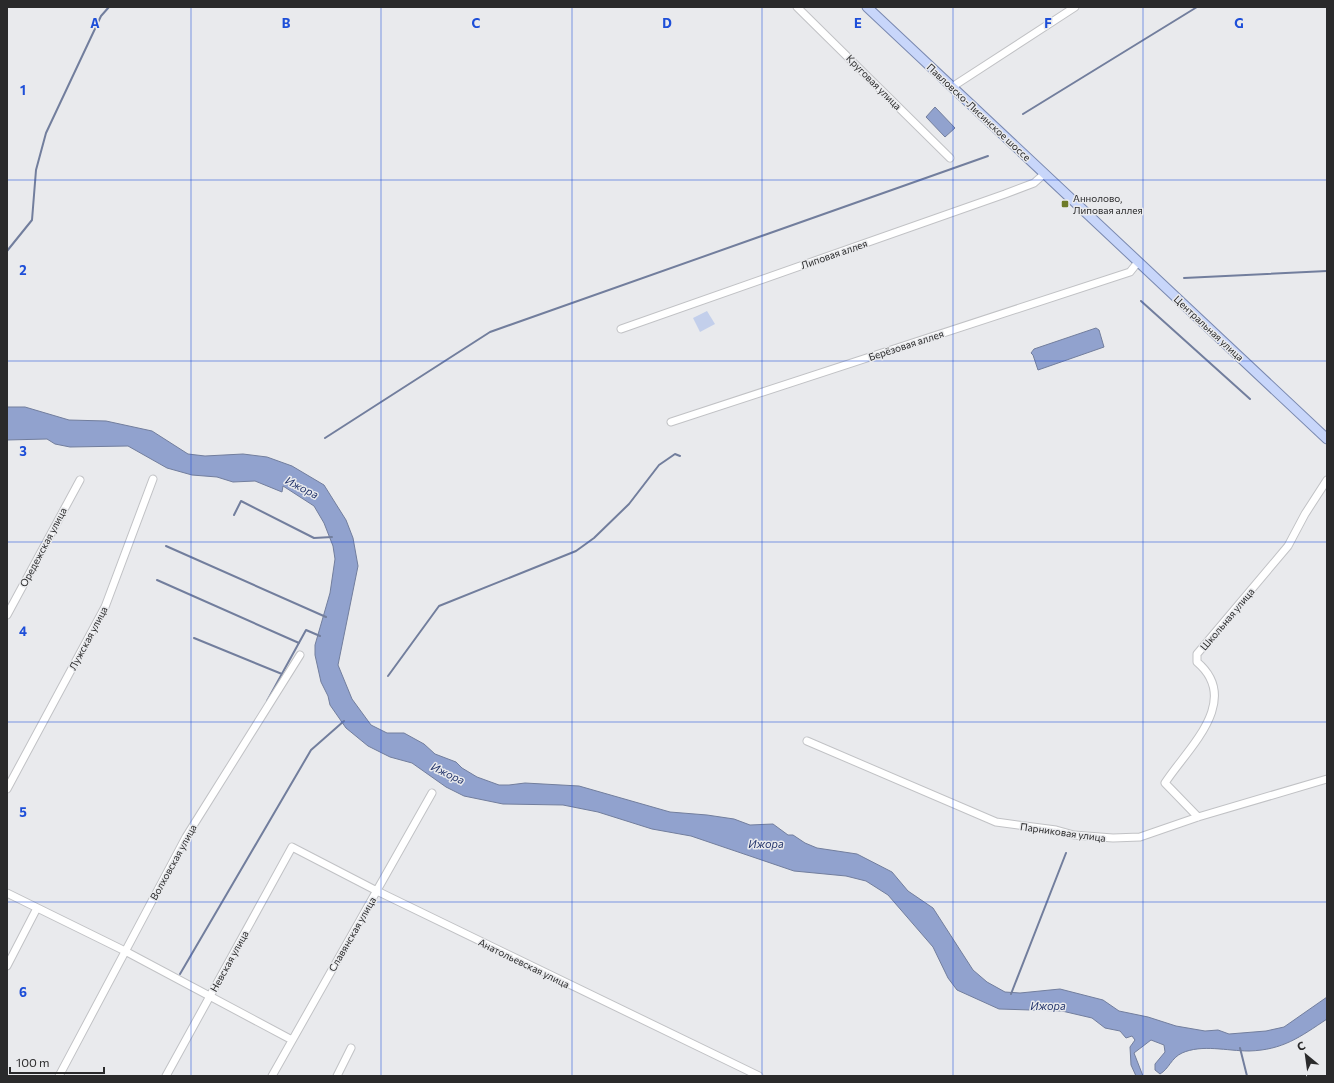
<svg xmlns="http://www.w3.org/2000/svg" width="1334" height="1083" font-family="Commissioner,sans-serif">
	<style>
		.green { fill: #c3cfeb }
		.water { fill: #91a2ce; stroke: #727e9d }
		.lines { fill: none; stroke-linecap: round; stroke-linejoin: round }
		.stream { stroke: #727e9d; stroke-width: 2 }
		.minor-casing { stroke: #c1c2c5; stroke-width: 9 }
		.major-casing { stroke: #7988af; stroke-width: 11 }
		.minor { stroke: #fff; stroke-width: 7 }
		.major { stroke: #c8d6fa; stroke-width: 9 }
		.grid { fill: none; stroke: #1d4ed8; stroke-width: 1; stroke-opacity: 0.55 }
		.poi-dot { fill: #6e7b28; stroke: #e9eaed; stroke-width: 1.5 }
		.labels { text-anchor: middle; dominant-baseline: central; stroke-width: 3; stroke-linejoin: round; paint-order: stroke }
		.street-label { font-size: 10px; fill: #2a2a2b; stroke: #e9eaed }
		.poi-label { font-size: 10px; fill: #2a2a2b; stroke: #e9eaed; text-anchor: start }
		.water-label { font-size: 11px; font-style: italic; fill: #23346b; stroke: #e9eaed }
		.grid-label { font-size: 13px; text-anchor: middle; font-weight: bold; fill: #1d4ed8; stroke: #e9eaed; stroke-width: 3; stroke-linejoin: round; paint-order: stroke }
	</style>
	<rect width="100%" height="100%" fill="#e9eaed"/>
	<path class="green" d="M 707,311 L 715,324 L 700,332 L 693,318 Z"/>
	<path class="water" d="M 935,107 L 955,128 L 945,137 L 926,117 Z
		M 1096,328 L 1099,330 L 1104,347 L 1038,370 L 1033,355 L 1031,353 L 1034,349 Z
		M 7,407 L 25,407 L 69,420 L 106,421 L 152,431 L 188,454 L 205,456 L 243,454 L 267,457 L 292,466 L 324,485 L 346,520 L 353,538 L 358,566 L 338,665 L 352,699 L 371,725 L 387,733 L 404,733 L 424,744 L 435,754 L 456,762 L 462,768 L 477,777 L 499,785 L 509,785 L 525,783 L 579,786 L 670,812 L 707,815 L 734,819 L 750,825 L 773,824 L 788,835 L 793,835 L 805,843 L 817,848 L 857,854 L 892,872 L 908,891 L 933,908 L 973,970 L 987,982 L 1005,992 L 1020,993 L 1060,989 L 1103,1000 L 1119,1011 L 1148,1017 L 1176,1026 L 1205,1031 L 1218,1030 L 1229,1034 L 1266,1031 L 1284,1027 L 1327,997 L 1327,1019 C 1300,1037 1283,1050 1249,1051 C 1227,1051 1202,1044 1182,1053 C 1171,1058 1169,1069 1160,1074 L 1155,1070 L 1155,1064 L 1165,1052 L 1164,1045 L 1151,1040 L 1134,1053 L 1143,1076 L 1136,1076 L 1131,1065 L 1130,1047 L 1135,1040 L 1132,1036 L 1126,1038 L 1120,1031 L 1105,1028 L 1092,1018 L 1062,1011 L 999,1009 L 957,990 L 948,978 L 933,947 L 888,895 L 866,881 L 846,876 L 794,871 L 691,836 L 652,829 L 598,812 L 563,805 L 503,804 L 464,796 L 446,787 L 412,763 L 390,757 L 368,746 L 346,728 L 330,705 L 328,696 L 321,682 L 315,655 L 315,645 L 330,593 L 335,559 L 333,546 L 324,523 L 314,506 L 283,486 L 282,492 L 255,481 L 233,482 L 217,477 L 192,475 L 167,468 L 128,446 L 70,447 L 55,444 L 47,439 L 7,440 Z"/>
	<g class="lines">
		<path class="stream" d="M 1023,114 L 1197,7
			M 7,251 L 32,220 L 36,170 L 46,133 L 101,16 L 109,7
			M 1184,278 L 1327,271
			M 1141,301 L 1250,399
			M 325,438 L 490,332 L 988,156
			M 234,515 L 241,501 L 314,538 L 332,537
			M 166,546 L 326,617
			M 157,580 L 299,643
			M 194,638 L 282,674
			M 388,676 L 439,606 L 576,551 L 594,538 L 629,504 L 659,465 L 675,454 L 680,456
			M 267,701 L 306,630 L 320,636
			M 180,974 L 311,750 L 344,721
			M 1011,994 L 1066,853
			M 1240,1048 L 1247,1076"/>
		<defs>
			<path id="minor" d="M 797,7 L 950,158
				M 952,87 L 1075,7
				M 621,329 L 1005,194 L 1034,183 L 1044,174
				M 671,422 L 1130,272 L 1138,262
				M 7,615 L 80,480
				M 807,741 L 996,822 L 1056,830 L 1074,835 L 1113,838 L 1140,837 L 1198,817 L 1327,779
				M 7,789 L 105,607 L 153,479
				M 1198,817 L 1165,783 C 1186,750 1243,701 1197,662 L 1197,654 L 1288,546 L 1305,514 L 1327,480
				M 7,893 L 125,951 L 292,1040
				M 7,966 L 37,908
				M 59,1076 L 186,837 L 300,655
				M 166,1076 L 292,847 L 377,891 L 759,1076
				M 272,1076 L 432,793
				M 337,1076 L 351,1048"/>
			<path id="major" d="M 867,7 L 1327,439"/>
		</defs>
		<use href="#minor" class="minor-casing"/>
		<use href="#major" class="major-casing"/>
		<use href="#minor" class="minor"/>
		<use href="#major" class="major"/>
	</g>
	<path class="grid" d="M 191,7 L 191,1076M 381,7 L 381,1076M 572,7 L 572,1076M 762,7 L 762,1076M 953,7 L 953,1076M 1143,7 L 1143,1076M 7,180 L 1327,180M 7,361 L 1327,361M 7,542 L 1327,542M 7,722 L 1327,722M 7,902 L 1327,902"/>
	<rect class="poi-dot" x="1061" y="200" width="8" height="8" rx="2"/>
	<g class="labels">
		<g class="street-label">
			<text transform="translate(874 82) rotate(45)">Круговая улица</text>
			<text transform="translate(979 112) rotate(43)">Павловско-Лисинское шоссе</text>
			<text transform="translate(834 254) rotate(-19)">Липовая аллея</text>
			<text transform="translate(1209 328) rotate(43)">Центральная улица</text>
			<text transform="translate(906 345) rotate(-18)">Берёзовая аллея</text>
			<text transform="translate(43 547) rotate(-62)">Оредежская улица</text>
			<text transform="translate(1227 619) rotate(-50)">Школьная улица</text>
			<text transform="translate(88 638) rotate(-62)">Лужская улица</text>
			<text transform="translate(1063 832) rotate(8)">Парниковая улица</text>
			<text transform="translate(173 862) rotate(-61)">Волховская улица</text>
			<text transform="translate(352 934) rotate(-60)">Славянская улица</text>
			<text transform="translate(229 961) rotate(-61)">Невская улица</text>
			<text transform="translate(524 963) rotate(26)">Анатольевская улица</text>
		</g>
		<g class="poi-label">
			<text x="1073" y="198">Аннолово,<tspan x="1073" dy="12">Липовая аллея</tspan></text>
		</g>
		<g class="water-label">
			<text transform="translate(302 487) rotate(27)">Ижора</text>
			<text transform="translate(448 773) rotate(25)">Ижора</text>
			<text x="766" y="843">Ижора</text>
			<text x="1048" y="1005">Ижора</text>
		</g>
	</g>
	<g class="grid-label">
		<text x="95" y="28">A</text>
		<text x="286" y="28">B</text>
		<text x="476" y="28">C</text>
		<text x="667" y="28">D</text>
		<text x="858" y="28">E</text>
		<text x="1048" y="28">F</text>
		<text x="1239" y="28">G</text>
		<text x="23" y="95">1</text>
		<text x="23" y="275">2</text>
		<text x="23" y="456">3</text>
		<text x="23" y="636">4</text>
		<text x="23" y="817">5</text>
		<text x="23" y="997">6</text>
	</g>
	<rect width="1334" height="1083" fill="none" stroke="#2a2a2b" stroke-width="16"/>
	<g transform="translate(1306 1055) rotate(331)" stroke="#e9eaed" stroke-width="3" paint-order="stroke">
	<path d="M0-3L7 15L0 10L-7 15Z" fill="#2a2a2b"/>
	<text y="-6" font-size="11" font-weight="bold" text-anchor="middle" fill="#2a2a2b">С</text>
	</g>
	<path d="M10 1067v6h94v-6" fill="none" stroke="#2a2a2b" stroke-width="2"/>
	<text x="16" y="1067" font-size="12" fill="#2a2a2b" stroke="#e9eaed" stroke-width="3" paint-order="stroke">100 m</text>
</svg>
